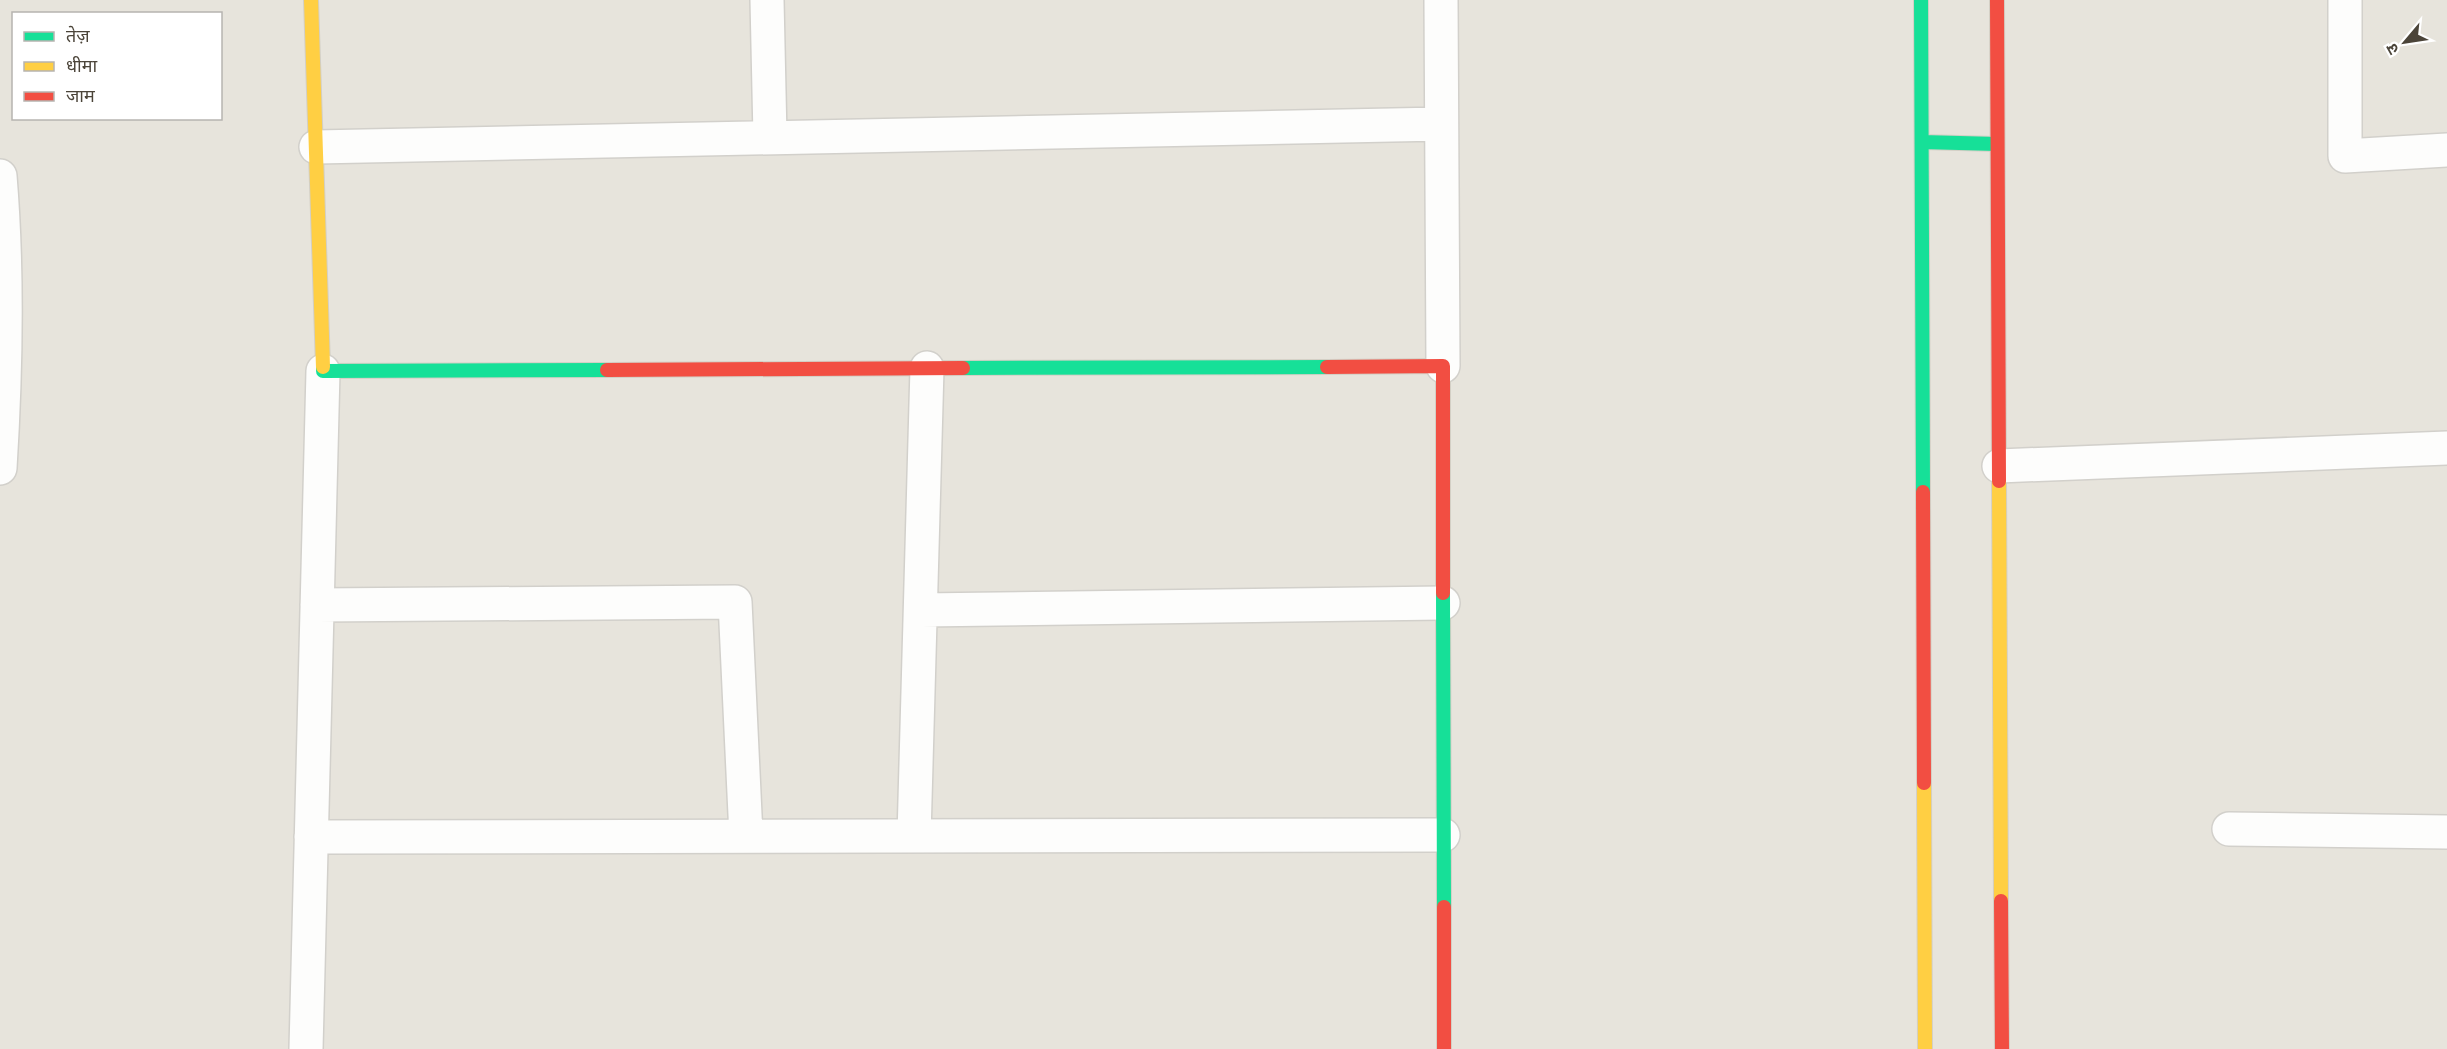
<svg xmlns="http://www.w3.org/2000/svg" width="2447" height="1049" font-family="Roboto,'Noto Sans Devanagari',sans-serif">
	<style>
		.residential { fill: #e7e4dc; fill-rule: evenodd }
		.lines { fill: none; stroke-linecap: round; stroke-linejoin: round }
		.street-casing { stroke: #d2d0cb; stroke-width: 36 }
		.fast-casing { stroke: #d3cfc5; stroke-width: 16 }
		.slow-casing { stroke: #d3cfc5; stroke-width: 16 }
		.jam-casing { stroke: #d3cfc5; stroke-width: 16 }
		.street { stroke: #fdfdfc; stroke-width: 33 }
		.fast { stroke: #16e098; stroke-width: 14 }
		.slow { stroke: #ffcf43; stroke-width: 14 }
		.jam { stroke: #f24e42; stroke-width: 14 }
	</style>
	<rect width="100%" height="100%" fill="#f4f2ee"/>
	<path class="residential" d="M 0,0 L 2447,0 L 2447,1049 L 0,1049 ZM 14,14 L 220,14 L 220,118 L 14,118 Z"/>
	<g class="lines">
		<defs>
			<path id="street" d="M 767,0 L 770,137
				M 1441,0 L 1443,366
				M 2345,0 L 2345,156 L 2447,150
				M 316,147 L 1441,124
				M 0,176 C 8,272 6,371 0,468
				M 1999,466 L 2447,448
				M 317,605 L 735,602 L 746,836
				M 921,610 L 1443,603
				M 2229,829 L 2447,832
				M 914,836 L 927,368
				M 311,837 L 1443,835
				M 306,1049 L 323,371"/>
			<path id="fast" d="M 1921,0 L 1923,492
				M 1922,142 L 1997,144
				M 323,367 L 323,371 L 607,370
				M 963,368 L 1327,367
				M 1443,593 L 1444,907"/>
			<path id="slow" d="M 311,0 L 323,367
				M 1999,481 L 2001,901
				M 1924,783 L 1925,1049"/>
			<path id="jam" d="M 1997,0 L 1999,481
				M 1327,367 L 1443,366 L 1443,593
				M 607,370 L 963,368
				M 1923,492 L 1924,783
				M 2001,901 L 2002,1049
				M 1444,907 L 1444,1049"/>
		</defs>
		<use href="#street" class="street-casing"/>
		<use href="#fast" class="fast-casing"/>
		<use href="#slow" class="slow-casing"/>
		<use href="#jam" class="jam-casing"/>
		<use href="#street" class="street"/>
		<use href="#fast" class="fast"/>
		<use href="#slow" class="slow"/>
		<use href="#jam" class="jam"/>
	</g>
	<rect x="12" y="12" width="210" height="108" fill="#ffffff" stroke="#b7b4b0" stroke-width="1.5"/>
	<rect x="24" y="32" width="30" height="9" fill="#16e098" stroke="#b7b4b0" stroke-width="1.5"/>
	<text x="66" y="42" font-size="18" fill="#4b4439">तेज़</text>
	<rect x="24" y="62" width="30" height="9" fill="#ffcf43" stroke="#b7b4b0" stroke-width="1.5"/>
	<text x="66" y="72" font-size="18" fill="#4b4439">धीमा</text>
	<rect x="24" y="92" width="30" height="9" fill="#f24e42" stroke="#b7b4b0" stroke-width="1.5"/>
	<text x="66" y="102" font-size="18" fill="#4b4439">जाम</text>
	<g transform="translate(2405 42) rotate(241)" stroke="#ffffff" stroke-width="4.5" paint-order="stroke">
	<path d="M0-4.5L10 22L0 15L-10 22Z" fill="#4b4439"/>
	<text y="-9" font-size="16" font-weight="bold" text-anchor="middle" fill="#4b4439">उ</text>
	</g>
</svg>
